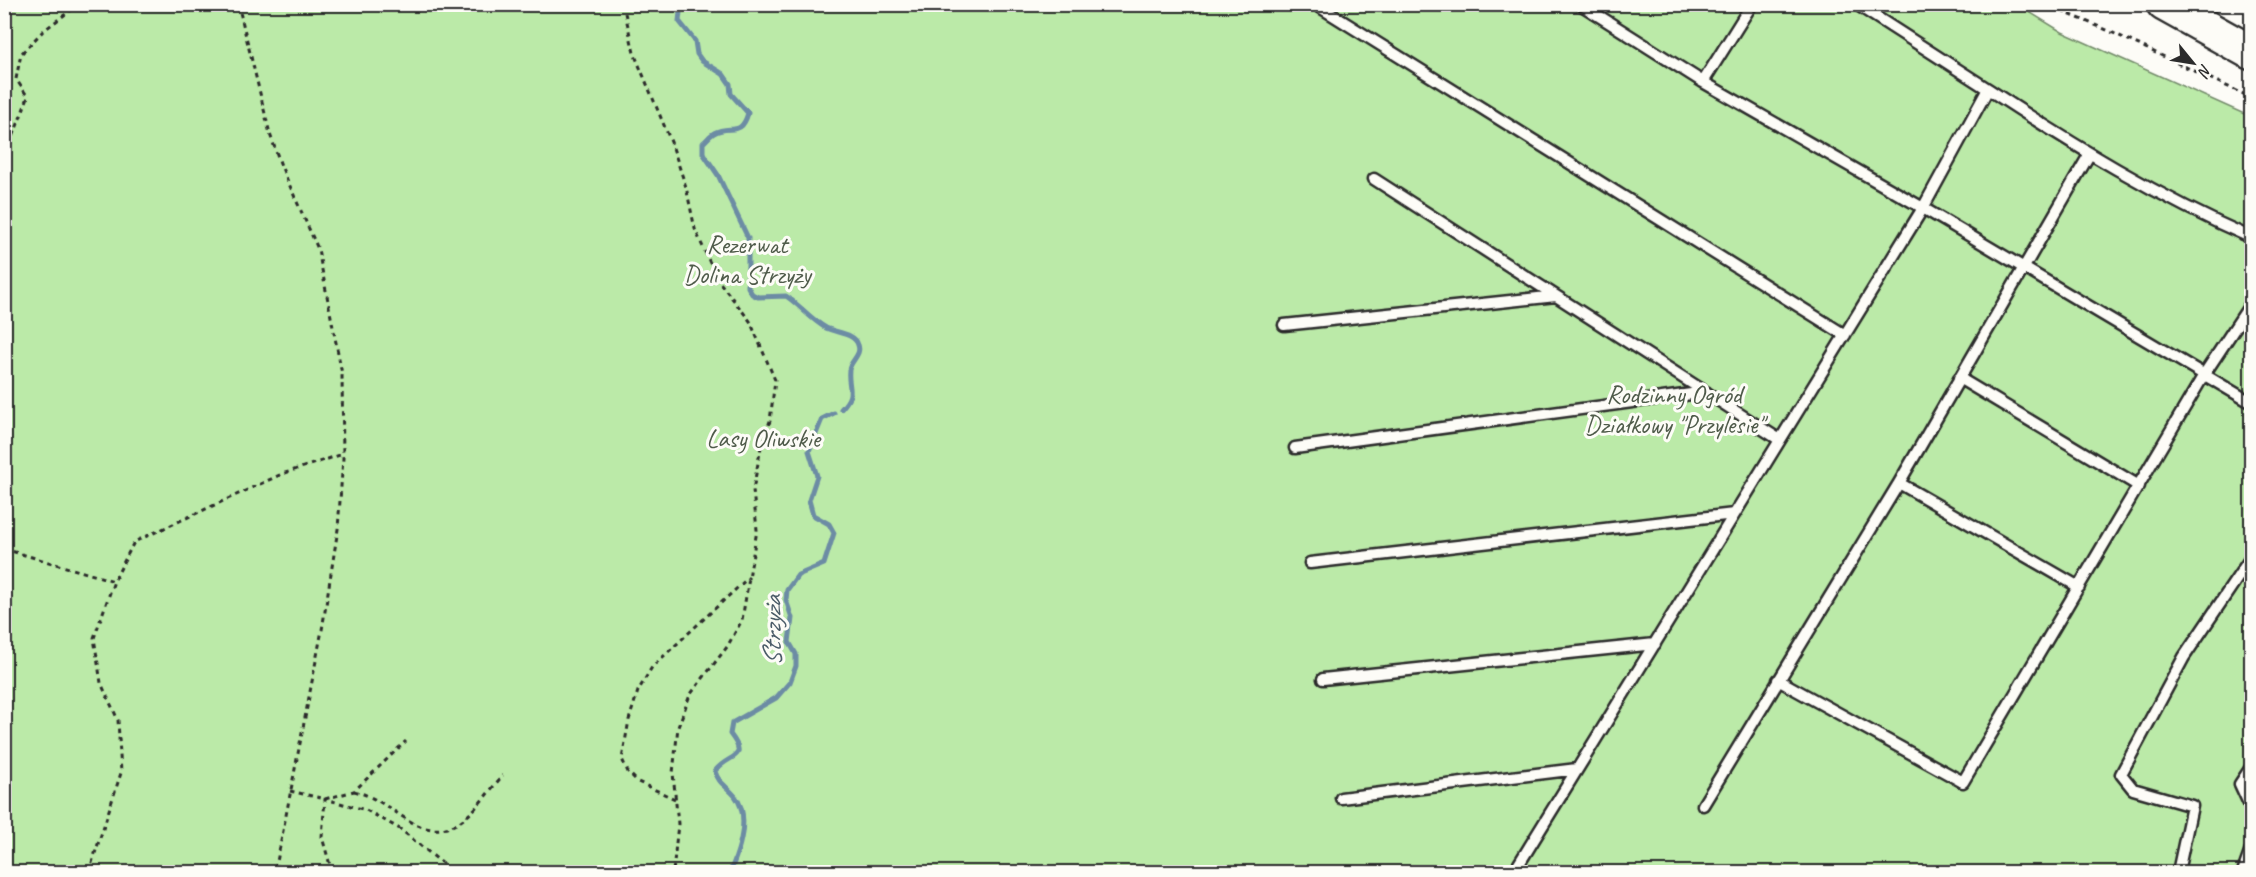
<svg xmlns="http://www.w3.org/2000/svg" width="2256" height="877" font-family="Caveat,sans-serif">
	<style>
		.green { fill: #bbeaa8; stroke: #738a6a; stroke-width: 1.5 }
		.lines { fill: none; stroke-linecap: round; stroke-linejoin: round }
		.stream { stroke: #6c8ca4; stroke-width: 5 }
		.service-casing { stroke: #2b2b2b; stroke-width: 15 }
		.motorway-casing { stroke: #2b2b2b; stroke-width: 38 }
		.path { stroke: #2b2b2b; stroke-width: 3; stroke-dasharray: 4.5 4.5; stroke-linecap: butt }
		.service { stroke: #fdfcf7; stroke-width: 10 }
		.motorway { stroke: #fdfcf7; stroke-width: 33 }
		.labels { text-anchor: middle; dominant-baseline: central; stroke-width: 6; stroke-linejoin: round; paint-order: stroke }
		.park-label { font-size: 26px; fill: #4f5b4a; stroke: #fdfcf7 }
		.water-label { font-size: 27px; font-style: italic; fill: #4b5c68; stroke: #fdfcf7 }
	</style>
	<rect width="100%" height="100%" fill="#fdfcf7"/>
	<filter id="ink" filterUnits="userSpaceOnUse"><feTurbulence type="fractalNoise" baseFrequency=".0167" numOctaves="2"/><feDisplacementMap in="SourceGraphic" scale="12" xChannelSelector="R" yChannelSelector="G"/><feConvolveMatrix kernelMatrix="1 2 1 2 8 2 1 2 1" color-interpolation-filters="sRGB"/></filter>
	<g filter="url(#ink)">
		<path class="green" d="M 4,5 L 2018,5 L 2062,32 L 2251,117 L 2251,872 L 5,872 Z"/>
		<g class="lines">
			<path class="stream" d="M 681,4 L 679,21 L 695,41 L 697,54 L 702,61 L 723,74 L 730,84 L 731,94 L 748,113 C 741,138 730,124 714,133 C 710,135 707,140 703,143 L 703,153 L 718,175 L 748,238 L 748,287 L 752,294 L 758,297 L 786,296 C 801,306 810,319 826,328 C 836,333 855,333 858,345 C 862,355 850,361 849,370 C 847,389 857,392 841,409
				M 730,872 C 739,851 751,816 735,796 C 727,786 718,783 715,771 C 729,753 750,760 730,734 L 732,723 L 776,698 L 790,682 L 796,666 L 796,654 L 789,642 L 792,618 L 786,600 L 787,590 L 798,575 L 824,564 L 834,533 L 829,524 L 813,515 L 809,500 L 817,476 L 809,451 L 822,419 L 834,413"/>
			<defs>
				<path id="service" d="M 1315,4 L 1845,335
					M 1580,4 L 1703,82
					M 1752,4 L 1703,82 L 1923,208 L 2252,403
					M 1988,89 C 2073,145 2158,197 2252,238
					M 1374,179 L 1780,440
					M 1284,325 L 1556,296
					M 1959,378 L 2139,486
					M 1295,448 L 1706,392
					M 1899,483 L 2079,587
					M 1310,563 L 1734,514
					M 1323,679 L 1655,644
					M 1778,680 L 1963,782 L 2205,373 L 2252,302
					M 2252,766 L 2240,784 L 2252,810
					M 1341,798 L 1577,769
					M 1703,805 L 1899,483 L 2089,155
					M 1514,872 L 1923,208 L 1988,89 L 1856,4
					M 2178,872 L 2192,806 L 2133,789 L 2121,774 L 2184,657 L 2252,556
					M 2243,872 L 2252,847"/>
				<path id="motorway" d="M 2164,4 L 2252,53"/>
			</defs>
			<use href="#service" class="service-casing"/>
			<use href="#motorway" class="motorway-casing"/>
			<path class="path" d="M 238,4 L 270,134 L 281,166 L 318,249 L 342,374 L 343,458 L 338,529 L 322,630 L 275,872
				M 623,4 L 634,53 L 671,142 L 686,187 L 695,229 L 717,279 L 750,321 L 775,380 L 770,421 L 761,447 L 753,490 L 757,530 L 742,620 L 727,647 L 690,695 L 678,727 L 673,773 L 678,824 L 673,872
				M 2045,4 L 2109,31 L 2252,98
				M 4,161 L 28,97 L 16,79 L 21,54 L 43,31 L 79,4
				M 4,234 L 4,254
				M 4,549 L 114,581
				M 290,791 L 325,799 L 354,791 L 406,741
				M 354,791 C 373,796 386,806 403,817 C 452,850 473,810 503,775
				M 675,799 L 638,782 L 628,772 L 622,759 L 629,720 L 638,691 L 652,667 L 749,577
				M 89,872 L 121,773 L 118,720 L 101,683 L 94,638 L 114,581 L 134,542 L 282,474 L 343,454
				M 332,872 L 322,837 L 325,799 L 366,810 L 400,829 L 453,872"/>
			<use href="#service" class="service"/>
			<use href="#motorway" class="motorway"/>
		</g>
	</g>
	<g class="labels">
		<g class="park-label">
			<text x="747" y="244">Rezerwat<tspan x="747" dy="30">Dolina Strzyży</tspan></text>
			<text x="1674" y="394">Rodzinny Ogród<tspan x="1674" dy="30">Działkowy "Przylesie"</tspan></text>
			<text x="763" y="438">Lasy Oliwskie</text>
		</g>
		<g class="water-label">
			<text transform="translate(772 631) rotate(-90)">Strzyża</text>
		</g>
	</g>
	<rect width="2256" height="877" fill="none" stroke="#fdfcf7" stroke-width="24"/>
	<rect x="12" y="12" width="2232" height="853" fill="none" stroke="#2b2b2b" stroke-width="2" filter="url(#ink)"/>
	<g transform="translate(2193 63) rotate(120)" stroke="#fdfcf7" stroke-width="4.5" paint-order="stroke">
	<path d="M0-4.5L10 22L0 15L-10 22Z" fill="#2b2b2b"/>
	<text y="-9" font-size="16" font-weight="bold" text-anchor="middle" fill="#2b2b2b">N</text>
	</g>
</svg>
